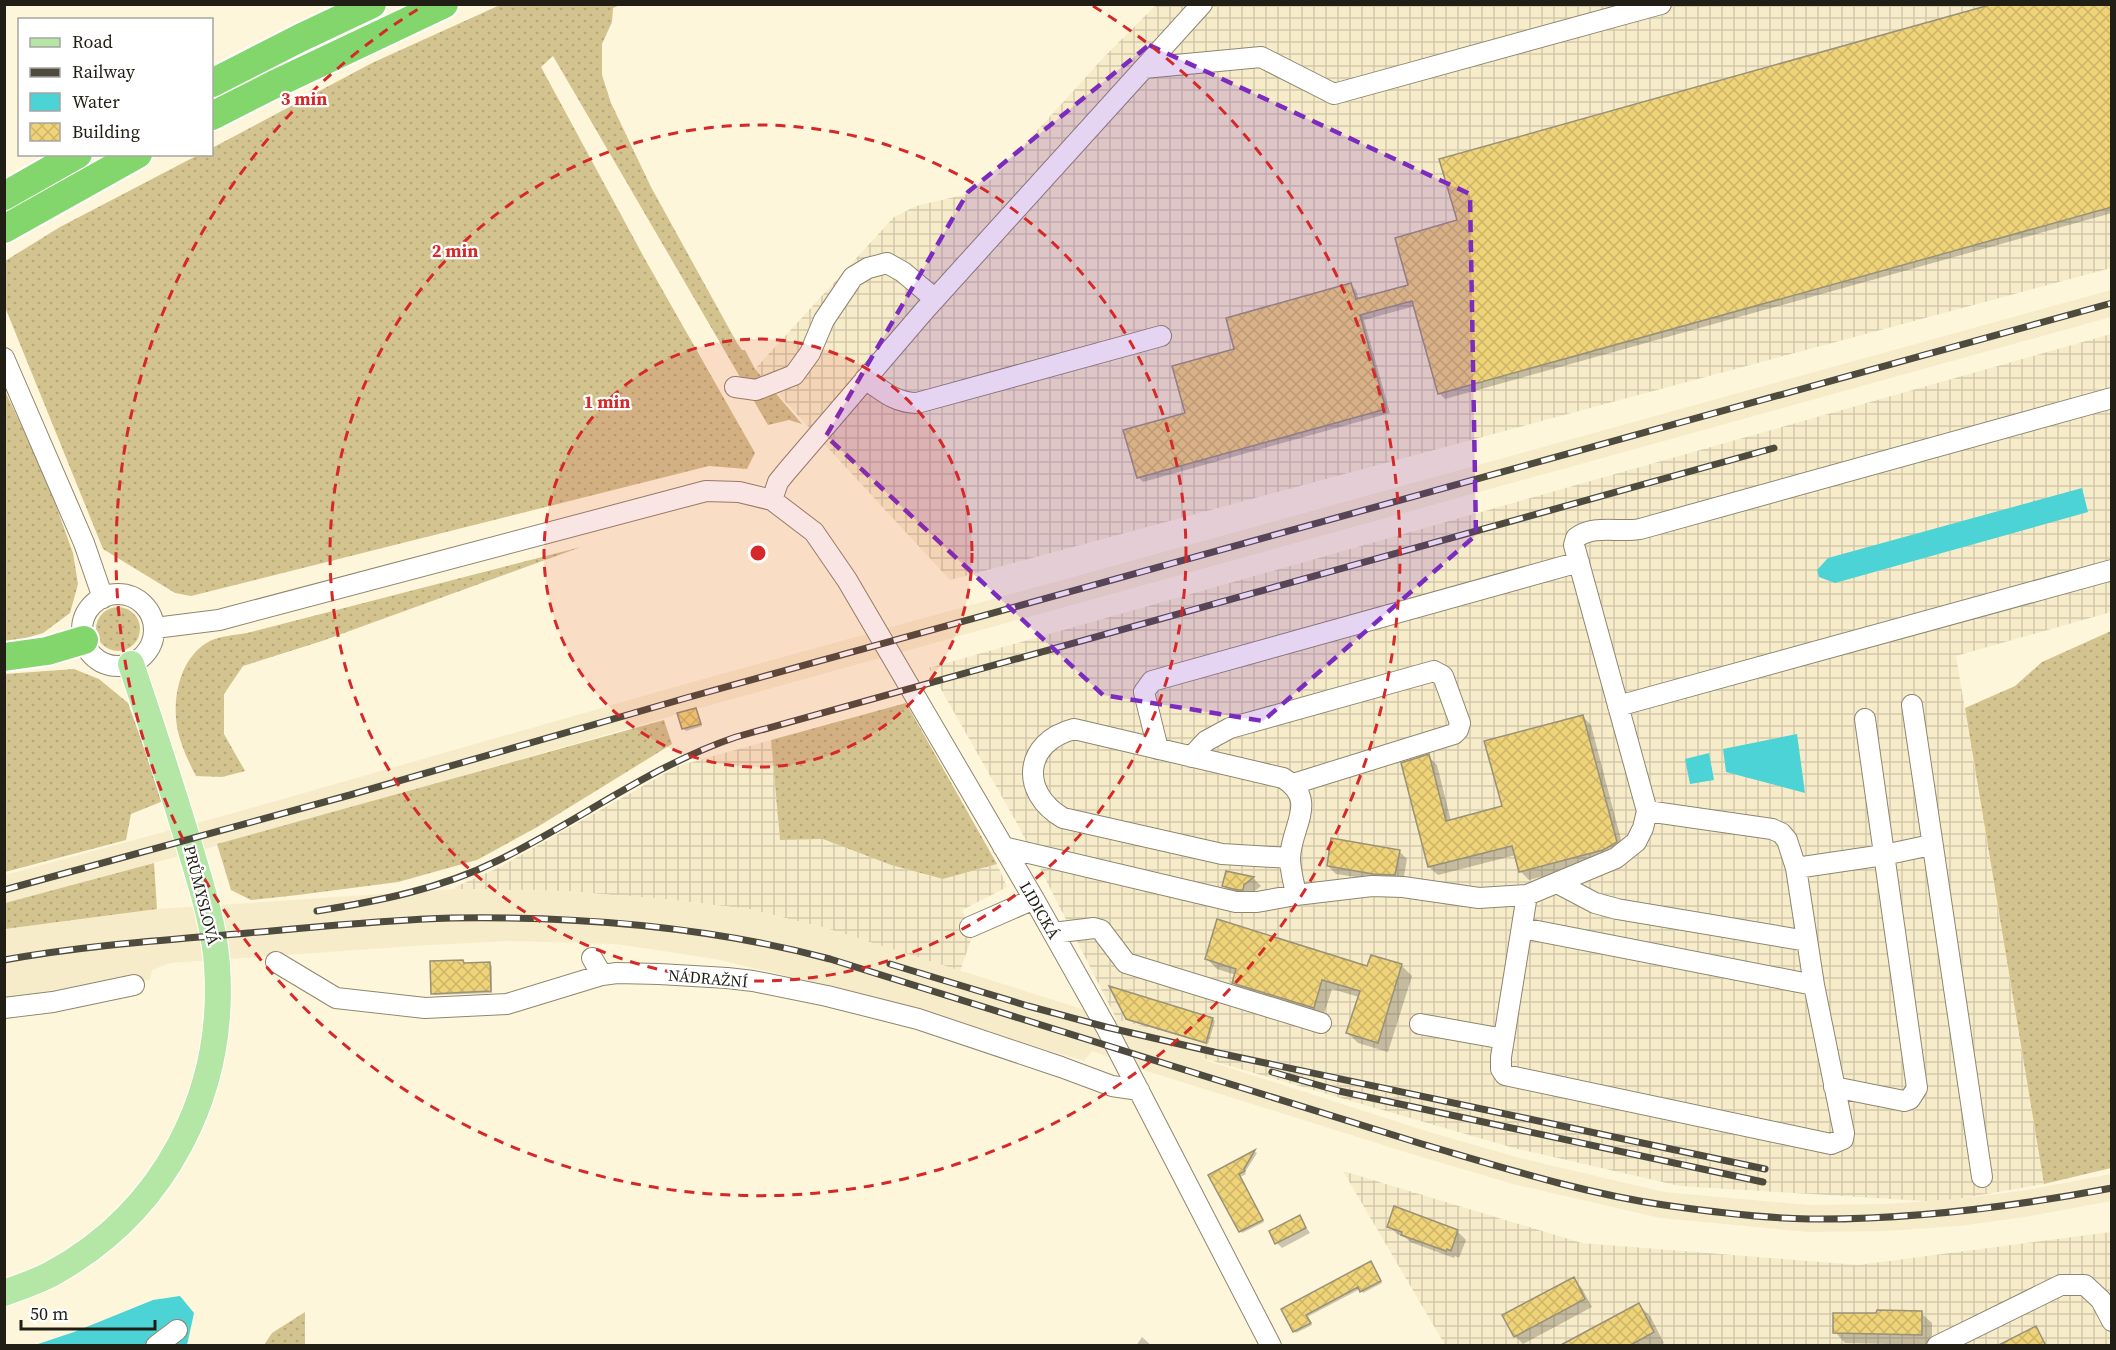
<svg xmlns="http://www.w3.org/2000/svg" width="2116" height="1350" font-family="'Source Serif 4',serif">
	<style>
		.industrial { fill: url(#industrial-grid) }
		.built { fill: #f7ecc9 }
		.grass { fill: url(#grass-dots) }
		.water { fill: #4bd3d5 }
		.shadow { fill: #0003 }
		.building { fill: url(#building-cross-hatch); stroke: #999179; stroke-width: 1.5 }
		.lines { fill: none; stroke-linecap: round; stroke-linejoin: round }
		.minor-casing { stroke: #8e866e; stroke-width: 22 }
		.major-casing { stroke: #fff; stroke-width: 28 }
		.highway-casing { stroke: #fff; stroke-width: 32 }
		.minor { stroke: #fff; stroke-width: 20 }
		.major { stroke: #b4e6a6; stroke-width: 26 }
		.highway { stroke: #82d66b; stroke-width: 28 }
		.rail-casing { stroke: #4e4a3e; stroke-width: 7 }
		.rail { stroke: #fff; stroke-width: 4.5; stroke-dasharray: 14; stroke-linecap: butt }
		.marked { fill: #7b2cbf; fill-opacity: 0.2; stroke: #7b2cbf; stroke-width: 4.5; stroke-dasharray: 12 8; stroke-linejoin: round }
		.ring { fill: none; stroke: #d62828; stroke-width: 3; stroke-dasharray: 10 8 }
		.labels { text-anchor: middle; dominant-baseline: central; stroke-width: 4.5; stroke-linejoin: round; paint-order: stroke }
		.street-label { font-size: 16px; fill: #211e15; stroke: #fff }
		.centre { fill: #d62828; stroke: #fff; stroke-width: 3 }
		.ring-label { font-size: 18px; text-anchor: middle; font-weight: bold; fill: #d62828; stroke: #fff; stroke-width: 4.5; stroke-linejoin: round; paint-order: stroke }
	</style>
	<defs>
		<pattern id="industrial-grid" width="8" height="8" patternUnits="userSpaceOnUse" patternTransform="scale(1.5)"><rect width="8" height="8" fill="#f7ecc9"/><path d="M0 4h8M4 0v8" fill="none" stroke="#d3caac"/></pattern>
		<pattern id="grass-dots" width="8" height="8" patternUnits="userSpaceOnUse" patternTransform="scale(1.5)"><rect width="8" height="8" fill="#d3c38f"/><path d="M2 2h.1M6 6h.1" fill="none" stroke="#b5a77a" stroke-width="1.8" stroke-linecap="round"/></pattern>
		<pattern id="building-cross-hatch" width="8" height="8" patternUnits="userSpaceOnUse" patternTransform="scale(1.5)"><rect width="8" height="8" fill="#efd378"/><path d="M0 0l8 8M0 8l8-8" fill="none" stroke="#cdb567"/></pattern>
	</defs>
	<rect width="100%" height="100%" fill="#fef6da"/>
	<path class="industrial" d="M 1156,5 L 2111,5 L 2111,268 L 950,580 L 755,369 L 894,217 L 916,206 L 963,195 L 994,178 L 1106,55 Z
		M 2111,334 L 2111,612 L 1956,656 L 2044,1184 L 1940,1202 L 1680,1186 L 1514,1148 L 1202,1058 L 1205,1043 L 1117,1020 L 1018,825 L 929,668 Z
		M 771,740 L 780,840 L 823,839 L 891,865 L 943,879 L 997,864 L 1007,887 L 962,910 L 973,934 L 960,971 L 822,927 L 748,909 L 672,900 L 564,891 L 456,889 L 455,887 L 500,867 L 678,766 Z
		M 1343,1171 L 1582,1243 L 1858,1265 L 2111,1232 L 2111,1345 L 1445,1345 Z"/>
	<path class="built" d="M 2111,290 L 2111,317 L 689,711 L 238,840 L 5,903 L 5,875 L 230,814 L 682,685 Z
		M 456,889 L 564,891 L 672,900 L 748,909 L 822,927 L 1117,1020 L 1206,1043 L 1202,1059 L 1426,1131 L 1520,1158 L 1664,1192 L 1809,1205 L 1886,1204 L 1956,1199 L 2021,1191 L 2111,1174 L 2111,1201 L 2025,1217 L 1959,1226 L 1887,1231 L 1808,1232 L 1660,1218 L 1513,1184 L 1418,1156 L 1150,1072 L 1092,1051 L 1084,1061 L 872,996 L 715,959 L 616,944 L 509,941 L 429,945 L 170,963 L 152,970 L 150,980 L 5,997 L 5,929 L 157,909 Z"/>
	<path class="grass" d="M 500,5 L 620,5 L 613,8 L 612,22 L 602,44 L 602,75 L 611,103 L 651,187 L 737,343 L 742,350 L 745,350 L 755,369 L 802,424 L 789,420 L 768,425 L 553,56 L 541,67 L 646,261 L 755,453 L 747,469 L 709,466 L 191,596 L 175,593 L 103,549 L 5,307 L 5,261 L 60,227 L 198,155 L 212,154 L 212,148 L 372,63 Z
		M 4,389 L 45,475 L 73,553 L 78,584 L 70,613 L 43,633 L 12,642 L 5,643 Z
		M 581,547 L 322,641 L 243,666 L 224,694 L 224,734 L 245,771 L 222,777 L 196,776 C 187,759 177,737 176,718 C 174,689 183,655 210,641 C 220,636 235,635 247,633 Z
		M96 629a22 22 0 1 1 44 0a22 22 0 1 1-44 0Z
		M 2111,631 L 2111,1168 L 2044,1184 L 1965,708 L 2015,686 L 2042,662 Z
		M 74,669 L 99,679 L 128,703 L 163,801 L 131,814 L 126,840 L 5,872 L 5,674 Z
		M 906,703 L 997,864 L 943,879 L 891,865 L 823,839 L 780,840 L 771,740 Z
		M 664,720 L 672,744 L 539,826 L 477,860 L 398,882 L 298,895 L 251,900 L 231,890 L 217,844 Z
		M 154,863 L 157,909 L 5,929 L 5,903 Z
		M 305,1312 L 305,1345 L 264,1345 L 272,1333 Z"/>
	<path class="water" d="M 2082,488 L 2088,512 L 1835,583 L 1819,577 L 1817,570 L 1828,558 Z
		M 1797,734 L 1805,793 L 1726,772 L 1723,749 Z
		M 1709,753 L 1714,780 L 1690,784 L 1685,759 Z
		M 180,1296 L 194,1313 L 187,1345 L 32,1346 L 74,1332 L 153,1300 Z"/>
	<path class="shadow" d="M 2112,4 L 2112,213 L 1445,399 L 1440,394 L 1415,306 L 1364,320 L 1390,413 L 1143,482 L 1138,477 L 1236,350 L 1351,285 L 1356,290 L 1359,300 L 1410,286 L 1458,221 Z
		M 695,709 L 702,726 L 686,731 L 684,729 Z
		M 1583,717 L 1591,725 L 1624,851 L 1612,858 L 1529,880 L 1520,871 L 1516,855 L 1438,875 L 1429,867 L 1403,764 L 1428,756 L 1437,765 L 1451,821 L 1503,807 Z
		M 1399,851 L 1407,859 L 1403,882 L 1382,881 L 1336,874 L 1328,866 Z
		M 1227,872 L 1253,878 L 1261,886 L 1252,893 L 1232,894 L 1224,886 Z
		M 1372,957 L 1402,966 L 1412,976 L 1388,1052 L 1358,1043 L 1348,1033 L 1359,997 L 1332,989 L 1323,1017 L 1244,993 L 1234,983 L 1236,975 L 1217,969 L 1207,959 L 1368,968 Z
		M 465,964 L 490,964 L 492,966 L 492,993 L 434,995 L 432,993 Z
		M 1127,1019 L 1213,1019 L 1215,1021 L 1208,1044 L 1130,1021 Z
		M 1255,1152 L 1257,1153 L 1245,1172 L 1246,1174 L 1240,1177 L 1264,1222 L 1242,1233 L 1210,1176 Z
		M 1395,1208 L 1458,1232 L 1466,1240 L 1459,1258 L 1455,1256 L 1454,1258 L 1410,1242 L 1406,1238 L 1397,1234 L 1389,1226 Z
		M 1299,1217 L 1310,1233 L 1282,1248 L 1277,1243 Z
		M 1373,1265 L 1382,1283 L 1363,1293 L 1360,1289 L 1307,1317 L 1312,1325 L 1296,1333 L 1294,1331 L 1283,1310 Z
		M 1573,1279 L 1581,1287 L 1592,1307 L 1523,1344 L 1515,1336 Z
		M 1639,1305 L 1650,1316 L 1664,1343 L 1659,1346 L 1562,1346 Z
		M 1921,1313 L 1932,1323 L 1932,1345 L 1845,1343 L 1835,1332 Z
		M 1142,1337 L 1152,1346 L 1136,1346 Z"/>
	<path class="building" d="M 1993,4 L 2112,4 L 2112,207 L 1438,394 L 1412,301 L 1360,315 L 1386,409 L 1137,478 L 1123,430 L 1185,413 L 1172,366 L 1234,349 L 1226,318 L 1351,283 L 1356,299 L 1408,285 L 1395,238 L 1457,220 L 1439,159 Z
		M 696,708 L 701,724 L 682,729 L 677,713 Z
		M 1583,715 L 1617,842 L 1603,850 L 1519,872 L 1512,846 L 1428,867 L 1401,763 L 1429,754 L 1446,821 L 1502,806 L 1484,741 Z
		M 1331,838 L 1400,850 L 1395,875 L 1373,874 L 1327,866 Z
		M 1226,871 L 1254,877 L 1244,885 L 1243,890 L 1237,890 L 1222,886 Z
		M 1217,919 L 1367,966 L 1371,955 L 1402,964 L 1378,1043 L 1346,1033 L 1360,991 L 1322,980 L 1314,1008 L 1232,983 L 1236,969 L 1205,959 Z
		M 463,960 L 464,963 L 490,962 L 491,991 L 431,994 L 430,961 Z
		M 1109,986 L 1213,1018 L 1206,1043 L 1126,1019 Z
		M 1255,1150 L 1244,1169 L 1245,1171 L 1239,1174 L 1263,1220 L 1239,1232 L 1208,1175 Z
		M 1394,1206 L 1458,1230 L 1451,1251 L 1447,1249 L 1446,1251 L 1401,1235 L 1402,1232 L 1387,1227 Z
		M 1300,1215 L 1306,1228 L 1275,1244 L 1269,1231 Z
		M 1371,1261 L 1381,1281 L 1360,1292 L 1358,1287 L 1306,1315 L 1311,1323 L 1293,1332 L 1281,1309 Z
		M 1574,1277 L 1585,1299 L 1514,1337 L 1502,1315 Z
		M 1639,1303 L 1654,1332 L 1629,1346 L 1559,1346 Z
		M 1877,1310 L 1922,1311 L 1922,1335 L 1833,1333 L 1833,1313 L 1876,1313 Z
		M 2036,1326 L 2046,1346 L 1997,1346 Z"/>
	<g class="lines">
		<defs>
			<path id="minor" d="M 1144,68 L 1261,57 L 1334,94 L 1661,4
				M 4,358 L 84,543 L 103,598
				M 865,379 C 883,391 895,403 917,403 L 1161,336
				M 735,387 L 756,390 L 794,375 L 810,353 L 824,320 L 853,277 L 868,268 L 887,263 L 903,272 L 935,299
				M 772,500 L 778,482 L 787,471 L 924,311 L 1202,4
				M82 630a36 36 0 1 1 72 0a36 36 0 1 1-72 0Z
				M 155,628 L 219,620 L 706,491 L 739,492 L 772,500 L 814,532 L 847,580 L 1034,899 L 1106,1027 L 1271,1346
				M 1912,705 L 1982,1177
				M 1618,706 L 2112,570
				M 1158,749 L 1144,692 L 1152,681 L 1579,562
				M 1191,757 L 1206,741 L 1230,728 L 1434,671 L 1443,676 L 1460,723 L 1458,730 L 1454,734 L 1293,784
				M 1003,847 L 1236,902 L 1257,902 L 1296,895 L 1372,886 L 1403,887 L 1479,898 L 1527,895 L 1616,858 L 1636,842 L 1643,828 L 1647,811 L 1574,545 L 1576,538 C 1594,524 1619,533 1640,529 L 2112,398
				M 1290,858 L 1222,854 L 1063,818 C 1019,792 1024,742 1074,729 L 1283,778 C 1319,800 1291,826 1290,858 C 1290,870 1294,883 1296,895
				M 1796,868 L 1884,855 L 1931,845
				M 1557,883 L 1595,903 L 1617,909 L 1807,941
				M 1527,895 L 1501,1057 L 1501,1069 L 1505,1075 L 1831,1144 L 1843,1139 L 1844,1133 L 1814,985 L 1796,868 L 1787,840 L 1781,833 L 1772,829 L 1647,811
				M 970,927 L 1034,899
				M 1522,928 L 1814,985
				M 1053,933 L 1094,928 L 1101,930 L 1126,963 L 1321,1023
				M 592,958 L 602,975
				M 276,962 L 336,998 L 425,1008 L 507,1004 L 602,975 L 617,973 L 659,974 L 727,978 L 753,981 L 827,996 L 918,1019 L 1061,1067 L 1112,1086 L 1139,1090
				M 4,1008 L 53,1002 L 134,985
				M 1420,1024 L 1504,1039
				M 1834,1087 L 1904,1101 L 1910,1099 L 1917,1088 L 1865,719
				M 156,1346 L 177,1330
				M 1937,1346 L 2061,1285 L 2085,1285 L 2101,1300 L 2112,1321"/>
			<path id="major" d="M 4,1293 C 20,1287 36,1282 51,1274 C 165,1212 226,1093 217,965 C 214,923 200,882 188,841 C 170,782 151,723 131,664"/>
			<path id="highway" d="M 212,83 L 300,38 L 372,4
				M 212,116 L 273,85 L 444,4
				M 4,196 L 78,154
				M 4,229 L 138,154
				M 4,657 L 47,651 L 84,640"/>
		</defs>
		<use href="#minor" class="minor-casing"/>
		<use href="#major" class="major-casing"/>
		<use href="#highway" class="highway-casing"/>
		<use href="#minor" class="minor"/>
		<use href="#major" class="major"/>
		<use href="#highway" class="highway"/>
		<defs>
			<path id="rail" d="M 4,890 L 350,795 L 686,698 L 2112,303
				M 317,911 C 379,901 440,889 497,861 C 578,822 650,766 736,737 L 1774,448
				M 4,960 C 85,945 167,940 248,933 C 316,927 384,920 452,918 C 580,916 706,926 830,959 L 1422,1144 C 1501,1167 1582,1193 1664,1205 C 1712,1212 1761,1218 1809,1219 C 1911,1220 2012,1207 2112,1188
				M 890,964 L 1028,1006 L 1106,1027 L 1218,1053 L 1765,1169
				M 1272,1072 L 1339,1091 L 1763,1182"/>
		</defs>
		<use href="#rail" class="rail-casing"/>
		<use href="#rail" class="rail"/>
	</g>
	<path class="marked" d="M 1149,45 L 1470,194 L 1476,535 L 1263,721 L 1103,695 L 826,436 L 968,192 Z"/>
	<circle cx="758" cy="553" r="214" fill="#d62828" fill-opacity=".12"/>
	<g class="ring">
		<circle cx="758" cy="553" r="214"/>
		<circle cx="758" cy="553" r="428"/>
		<path d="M1093 6A642 642 0 1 1 423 6"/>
	</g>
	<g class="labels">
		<g class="street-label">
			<text transform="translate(202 895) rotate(76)">PRŮMYSLOVÁ</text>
			<text transform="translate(1040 910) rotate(60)">LIDICKÁ</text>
			<text transform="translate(708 978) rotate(5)">NÁDRAŽNÍ</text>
		</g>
	</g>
	<circle cx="758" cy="553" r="9" class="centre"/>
	<g class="ring-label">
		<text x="304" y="105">3 min</text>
		<text x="455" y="257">2 min</text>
		<text x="607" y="408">1 min</text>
	</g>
	<rect width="2116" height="1350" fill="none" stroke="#211e15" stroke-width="12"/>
	<rect x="18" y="18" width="195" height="138" fill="#ffffff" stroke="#a6a5a1" stroke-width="1.5"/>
	<rect x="30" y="38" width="30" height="9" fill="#b4e6a6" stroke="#a6a5a1" stroke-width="1.5"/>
	<text x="72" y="48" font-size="18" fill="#211e15">Road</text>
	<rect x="30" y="68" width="30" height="9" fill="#4e4a3e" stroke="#a6a5a1" stroke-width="1.5"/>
	<text x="72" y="78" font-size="18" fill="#211e15">Railway</text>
	<rect x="30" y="93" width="30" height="18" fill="#4bd3d5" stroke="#a6a5a1" stroke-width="1.5"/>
	<text x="72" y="108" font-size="18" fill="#211e15">Water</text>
	<rect x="30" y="123" width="30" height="18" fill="url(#building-cross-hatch)" stroke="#a6a5a1" stroke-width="1.5"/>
	<text x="72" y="138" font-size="18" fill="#211e15">Building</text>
	<path d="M21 1320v9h134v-9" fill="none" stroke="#211e15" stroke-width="3"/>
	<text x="30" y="1320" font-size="18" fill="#211e15" stroke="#ffffff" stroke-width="4.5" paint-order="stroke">50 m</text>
</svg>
